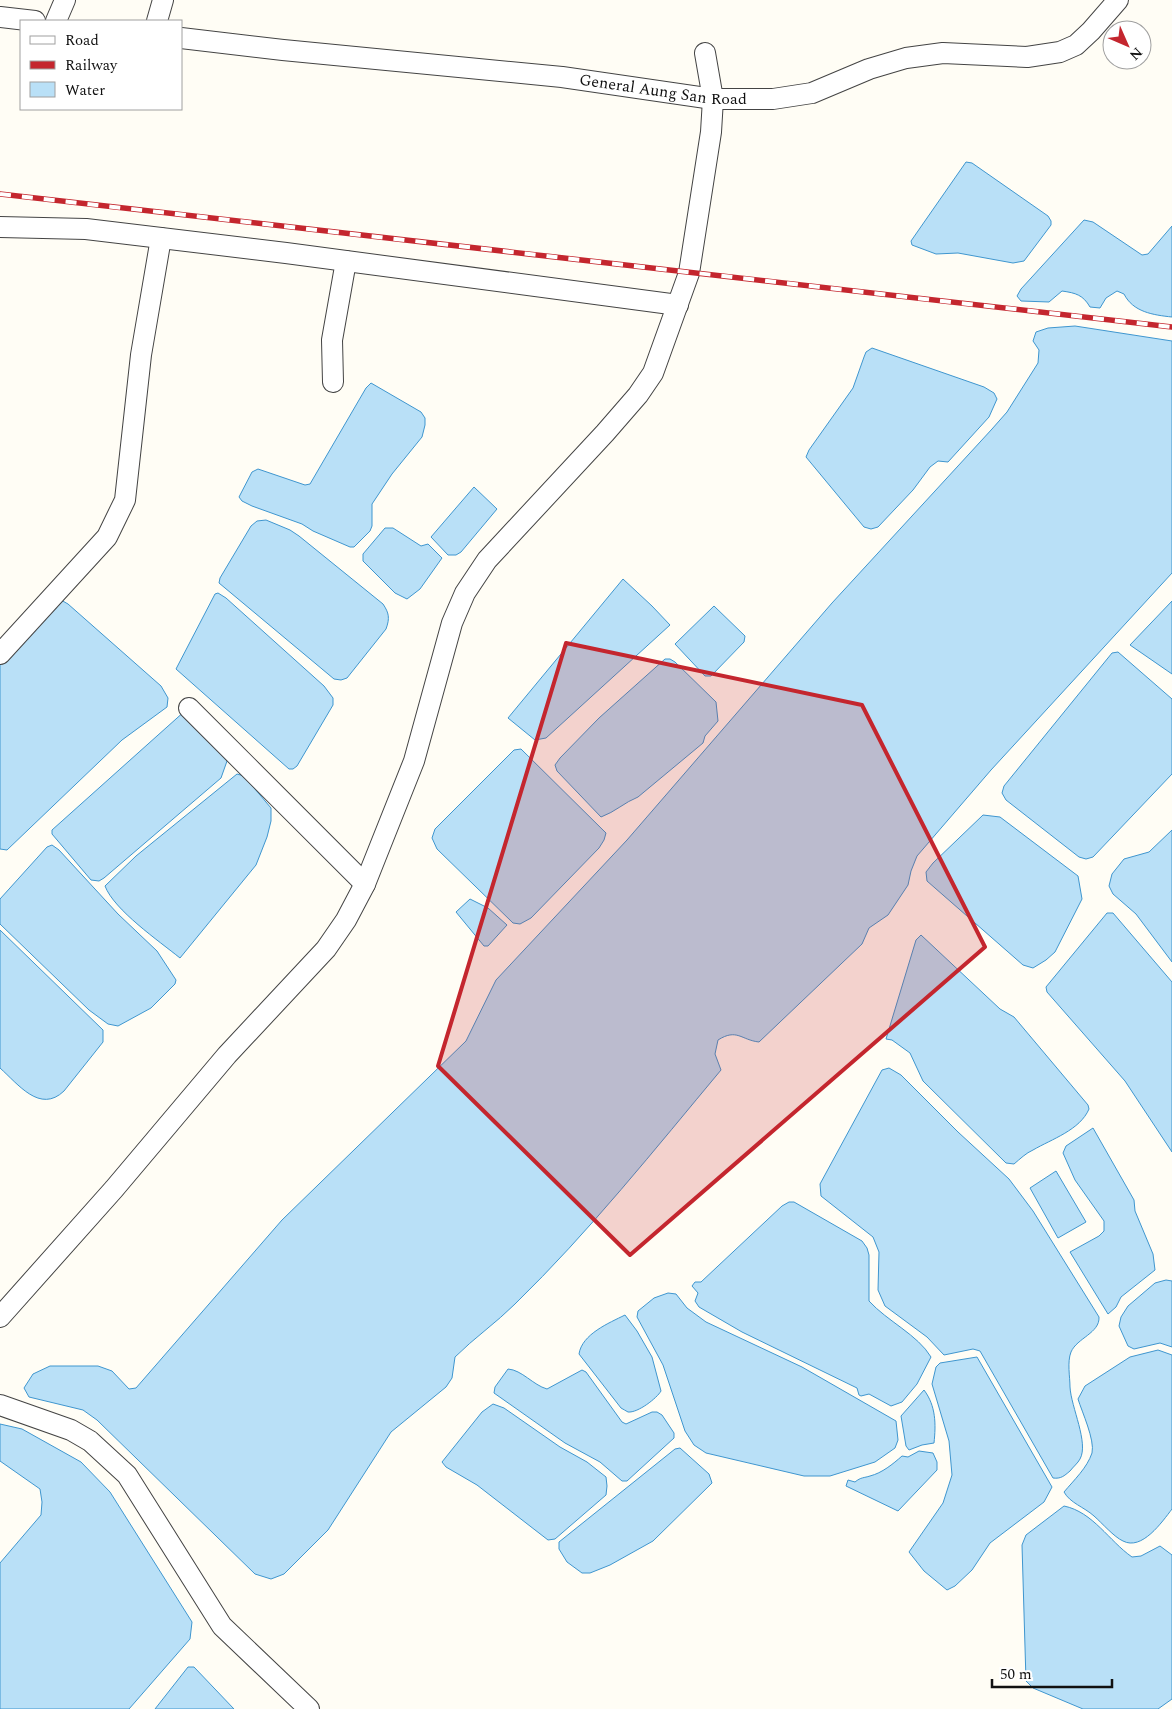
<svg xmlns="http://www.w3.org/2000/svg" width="1172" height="1709" font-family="Spectral,serif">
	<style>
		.water { fill: #b9e0f7; stroke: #3f96cf }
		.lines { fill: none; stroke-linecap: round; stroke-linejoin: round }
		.minor-casing { stroke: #444; stroke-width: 22 }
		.minor { stroke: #fff; stroke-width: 20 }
		.rail-casing { stroke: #c4262e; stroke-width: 5.5 }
		.rail { stroke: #fff; stroke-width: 4; stroke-dasharray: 11; stroke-linecap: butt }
		.marked { fill: #c4262e; fill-opacity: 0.2; stroke: #c4262e; stroke-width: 4; stroke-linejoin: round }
		.labels { text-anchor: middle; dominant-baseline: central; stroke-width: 5; stroke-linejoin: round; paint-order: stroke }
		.street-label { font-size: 16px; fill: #111; stroke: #fff }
	</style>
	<rect width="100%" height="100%" fill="#fffdf5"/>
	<path class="water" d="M 966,162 L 972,163 L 1048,216 L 1051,221 L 1051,225 L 1024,261 L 1013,263 L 958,253 L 936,254 L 912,245 L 911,241 Z
		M 1084,220 L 1093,222 L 1142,255 L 1148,254 L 1172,226 L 1172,317 C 1153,315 1133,312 1124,294 L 1117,291 L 1106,298 L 1100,308 L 1090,307 C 1083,295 1076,293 1062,291 L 1049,302 L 1021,301 L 1017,296 L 1021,289 Z
		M 1075,326 L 1172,341 L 1172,573 L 991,770 L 917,856 L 911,871 L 908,885 L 888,915 L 869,928 L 862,944 L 759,1042 C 741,1040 737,1028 718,1040 L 715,1054 L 721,1070 C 655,1149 589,1232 515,1304 C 496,1323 474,1338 455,1357 L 452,1378 L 446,1387 L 391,1432 L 328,1530 L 284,1574 L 271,1579 L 255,1574 L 97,1420 L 83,1410 L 29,1397 L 24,1388 L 33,1374 L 50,1366 L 98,1366 L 112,1371 L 129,1389 L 136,1388 L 282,1220 L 466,1041 L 496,980 L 627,840 L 832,603 L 992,429 L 1007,412 L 1038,363 L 1039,350 L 1033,341 L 1036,332 L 1048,328 Z
		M 872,348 L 984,387 L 994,393 L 997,399 L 989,417 L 948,462 L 938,461 L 930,467 L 913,490 L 878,527 L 871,529 L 864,527 L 806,457 L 809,450 L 853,388 L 864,357 L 866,352 Z
		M 371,383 L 421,412 L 425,418 L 425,425 L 422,437 L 392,474 L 372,504 L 372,526 L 370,531 L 354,547 L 350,547 L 313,531 L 302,524 L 252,506 L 242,501 L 239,497 L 252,472 L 258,469 L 305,485 L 310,484 L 366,388 Z
		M 474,487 L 497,509 L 461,552 L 456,555 L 448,555 L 431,537 Z
		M 266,520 L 290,530 L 299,536 L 383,604 C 389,613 390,618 386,629 L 347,678 L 341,680 L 334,679 L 219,583 L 220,578 L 251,526 L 257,521 Z
		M 385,528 L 393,528 L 421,546 L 428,544 L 442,558 L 420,589 L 407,599 L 395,593 L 363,561 L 363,554 Z
		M 623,579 L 652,606 L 670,625 L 546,738 L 535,740 L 508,718 Z
		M 218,593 L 226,598 L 324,686 L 333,698 L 333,705 L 297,766 L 293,769 L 289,769 L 176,669 L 215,594 Z
		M 61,600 L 68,604 L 161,686 L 168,698 L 167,707 L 122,740 L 7,850 L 0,849 L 0,662 Z
		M 1172,601 L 1172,674 L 1130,645 Z
		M 714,606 L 745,636 L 744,642 L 711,676 L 705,676 L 675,644 Z
		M 1118,652 L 1172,699 L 1172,774 L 1093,857 L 1086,859 L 1079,857 L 1006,800 L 1002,793 L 1004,786 L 1112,653 Z
		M 665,659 L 670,659 L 675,662 L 716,702 L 718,721 L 705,736 L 703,743 L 638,797 C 625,802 615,812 601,817 L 557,771 L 555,765 L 560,758 L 599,718 Z
		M 186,710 L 190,711 L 227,761 L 221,778 L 104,878 L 99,881 L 91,880 L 52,834 L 52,830 Z
		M 521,749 L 606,833 L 604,840 L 599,848 L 531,918 L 520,924 L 513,923 L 437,849 L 432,838 L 435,829 L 514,750 Z
		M 237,774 L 244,776 L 271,808 L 271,821 L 267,837 L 256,865 L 180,958 C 159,941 114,910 105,886 L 136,856 Z
		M 983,815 L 1000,817 L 1078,876 L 1082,899 L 1055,952 L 1046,960 L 1033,968 L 1023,965 L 927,881 L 926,872 L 933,863 Z
		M 1172,830 L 1172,962 L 1136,914 L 1113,894 L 1109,886 L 1112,874 L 1124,859 L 1149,852 Z
		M 52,845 L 59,850 L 118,914 L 157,951 L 176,980 L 175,984 L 151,1008 L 118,1026 L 108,1024 L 89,1010 L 0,924 L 0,899 L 47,847 Z
		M 470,899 L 488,908 L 507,925 L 488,946 L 484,946 L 456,912 Z
		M 1107,913 L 1113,913 L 1172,982 L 1172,1152 L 1125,1081 L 1047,992 L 1046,987 Z
		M 0,930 L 103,1030 L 103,1042 L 64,1091 C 40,1114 18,1084 0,1068 Z
		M 921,935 L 1000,1009 L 1014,1017 L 1088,1105 L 1089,1109 C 1080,1130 1052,1139 1033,1150 C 1026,1153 1020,1159 1014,1164 L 1006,1163 L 923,1081 L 910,1053 L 892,1040 L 886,1039 L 916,940 Z
		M 889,1068 L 901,1075 L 958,1132 L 1009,1179 L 1033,1211 L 1099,1317 C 1100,1333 1077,1338 1071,1352 C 1067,1362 1070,1377 1070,1387 C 1071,1407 1089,1443 1080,1459 C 1078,1463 1073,1467 1070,1471 C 1064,1476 1061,1479 1053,1478 L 980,1351 L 973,1349 L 944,1355 L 927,1337 L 885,1306 L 878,1290 L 879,1252 L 873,1237 L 821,1196 L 820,1184 L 882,1070 Z
		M 1093,1128 L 1134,1200 L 1135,1211 L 1153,1254 L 1155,1270 L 1121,1297 L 1116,1307 L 1108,1314 L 1070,1252 L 1099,1236 L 1104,1231 L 1104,1221 L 1075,1180 L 1063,1153 L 1066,1146 Z
		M 1056,1171 L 1086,1222 L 1058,1238 L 1030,1188 Z
		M 789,1202 L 794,1202 L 862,1241 L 867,1248 L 869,1255 L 869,1301 C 887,1321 918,1335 931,1357 L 917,1384 L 902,1402 L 891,1406 L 869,1394 L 861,1396 L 859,1395 L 857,1388 L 742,1332 L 699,1307 L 695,1301 L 698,1293 L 692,1286 L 695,1282 L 701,1282 L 782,1206 Z
		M 1166,1280 L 1172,1281 L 1172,1347 L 1160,1343 L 1134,1349 L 1128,1346 L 1119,1326 L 1121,1317 L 1128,1306 L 1155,1283 Z
		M 668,1293 L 676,1294 L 687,1308 L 706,1322 L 802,1367 L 896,1421 L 898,1440 L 895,1448 L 875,1462 L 830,1476 L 804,1476 L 706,1453 L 694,1445 L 685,1431 L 663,1365 L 637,1317 L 638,1311 L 654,1298 Z
		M 625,1315 L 637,1331 L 652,1357 L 661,1391 C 657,1398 638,1413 628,1412 C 626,1411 623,1409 621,1408 L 579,1354 C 582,1334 609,1323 625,1315 Z
		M 1158,1350 L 1172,1355 L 1172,1509 C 1162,1522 1142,1551 1123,1541 C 1114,1537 1102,1523 1094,1516 C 1084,1507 1070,1503 1064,1492 C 1074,1480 1087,1468 1092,1453 C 1095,1440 1082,1412 1078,1399 L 1085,1386 L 1130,1357 Z
		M 977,1357 L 1052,1487 L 1044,1502 L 990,1543 L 972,1570 L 955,1586 L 947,1590 L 924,1571 L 909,1552 L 943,1503 L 952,1475 L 949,1441 L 932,1384 L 936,1367 L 940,1363 Z
		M 508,1369 C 522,1370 533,1385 547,1389 L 582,1370 L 586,1372 L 622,1422 L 626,1424 L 652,1412 L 657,1412 L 662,1415 L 674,1433 L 674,1438 L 627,1481 L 622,1481 L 600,1462 L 565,1443 L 494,1393 L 495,1387 Z
		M 924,1390 C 936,1406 936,1424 934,1443 L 922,1445 L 909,1450 L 906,1446 L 901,1416 Z
		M 493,1404 L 504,1408 L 560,1447 L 587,1462 L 606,1477 L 607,1486 L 606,1495 L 555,1539 L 548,1540 L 477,1485 L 446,1467 L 442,1462 L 482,1412 Z
		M 0,1424 L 22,1429 L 81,1462 L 110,1492 L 192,1622 L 190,1639 L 129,1709 L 0,1709 L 0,1563 L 41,1515 L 42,1502 L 40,1489 L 0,1461 Z
		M 680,1448 L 709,1474 L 712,1483 L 653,1541 L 610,1565 L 590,1573 L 582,1573 L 567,1562 L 559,1549 L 559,1542 L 675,1449 Z
		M 919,1451 L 933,1453 L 937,1462 L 937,1470 L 898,1511 L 846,1486 L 848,1480 L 855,1482 C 861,1477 864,1478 870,1476 C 882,1473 893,1464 902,1456 L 908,1457 Z
		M 1064,1506 C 1093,1512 1109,1541 1132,1557 L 1141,1556 L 1160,1546 L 1172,1555 L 1172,1699 L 1158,1709 L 1083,1709 L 1033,1688 L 1026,1681 L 1022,1545 L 1026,1535 Z
		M 188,1667 L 194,1667 L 234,1709 L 155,1709 Z"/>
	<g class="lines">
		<defs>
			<g id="minor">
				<path d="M 0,17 L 35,21"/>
				<path d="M 56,21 L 65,0"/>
				<path d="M 157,21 L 163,0"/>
				<path id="s1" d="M 181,38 L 283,50 L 562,77 L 713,99 L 773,99 L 812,93 L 869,69 L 906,58 L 943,53 L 1027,57 L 1060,52 L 1076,45 L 1091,31 L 1118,0"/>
				<path d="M 0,227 L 86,229 L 286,253 L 678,305"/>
				<path d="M 333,382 L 332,340 L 346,261"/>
				<path d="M 0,654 L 107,537 L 125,500 L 141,355 L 161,238"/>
				<path d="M 189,708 L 365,884"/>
				<path d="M 0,1317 L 114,1189 L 227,1055 L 326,949 L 346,920 L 365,884 L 414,761 L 452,623 L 465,593 L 487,560 L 605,433 L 638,395 L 653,373 L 689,273 L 711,132 L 713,99 L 705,53"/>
				<path d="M 0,1405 L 71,1430 L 90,1441 L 127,1475 L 222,1626 L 309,1709"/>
			</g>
		</defs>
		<use href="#minor" class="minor-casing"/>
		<use href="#minor" class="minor"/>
		<defs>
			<path id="rail" d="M 0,194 L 1172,327"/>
		</defs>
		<use href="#rail" class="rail-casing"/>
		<use href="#rail" class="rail"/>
	</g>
	<path class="marked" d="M 566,643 L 862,705 L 985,947 L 630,1255 L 438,1066 Z"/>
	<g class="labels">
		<g class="street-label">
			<text stroke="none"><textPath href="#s1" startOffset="485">General Aung San Road</textPath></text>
		</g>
	</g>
	<rect x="20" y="20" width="162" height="90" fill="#ffffff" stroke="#a0a0a0"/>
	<rect x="30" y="36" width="25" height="8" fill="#ffffff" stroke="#a0a0a0"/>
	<text x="65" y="45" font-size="15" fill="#111111">Road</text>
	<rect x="30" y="61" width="25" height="8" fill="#c4262e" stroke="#a0a0a0"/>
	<text x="65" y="70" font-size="15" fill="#111111">Railway</text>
	<rect x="30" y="82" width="25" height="15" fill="#b9e0f7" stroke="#a0a0a0"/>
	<text x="65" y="95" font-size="15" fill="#111111">Water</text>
	<g transform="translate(1127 45) rotate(135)"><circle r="24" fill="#ffffff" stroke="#a0a0a0"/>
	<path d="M0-4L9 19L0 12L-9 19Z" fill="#c4262e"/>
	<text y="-8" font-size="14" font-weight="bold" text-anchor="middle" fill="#111111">N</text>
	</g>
	<path d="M992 1679v8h120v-8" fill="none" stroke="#111111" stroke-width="2.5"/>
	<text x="1000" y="1679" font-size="15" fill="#111111" stroke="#ffffff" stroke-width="4" paint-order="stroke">50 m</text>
</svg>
